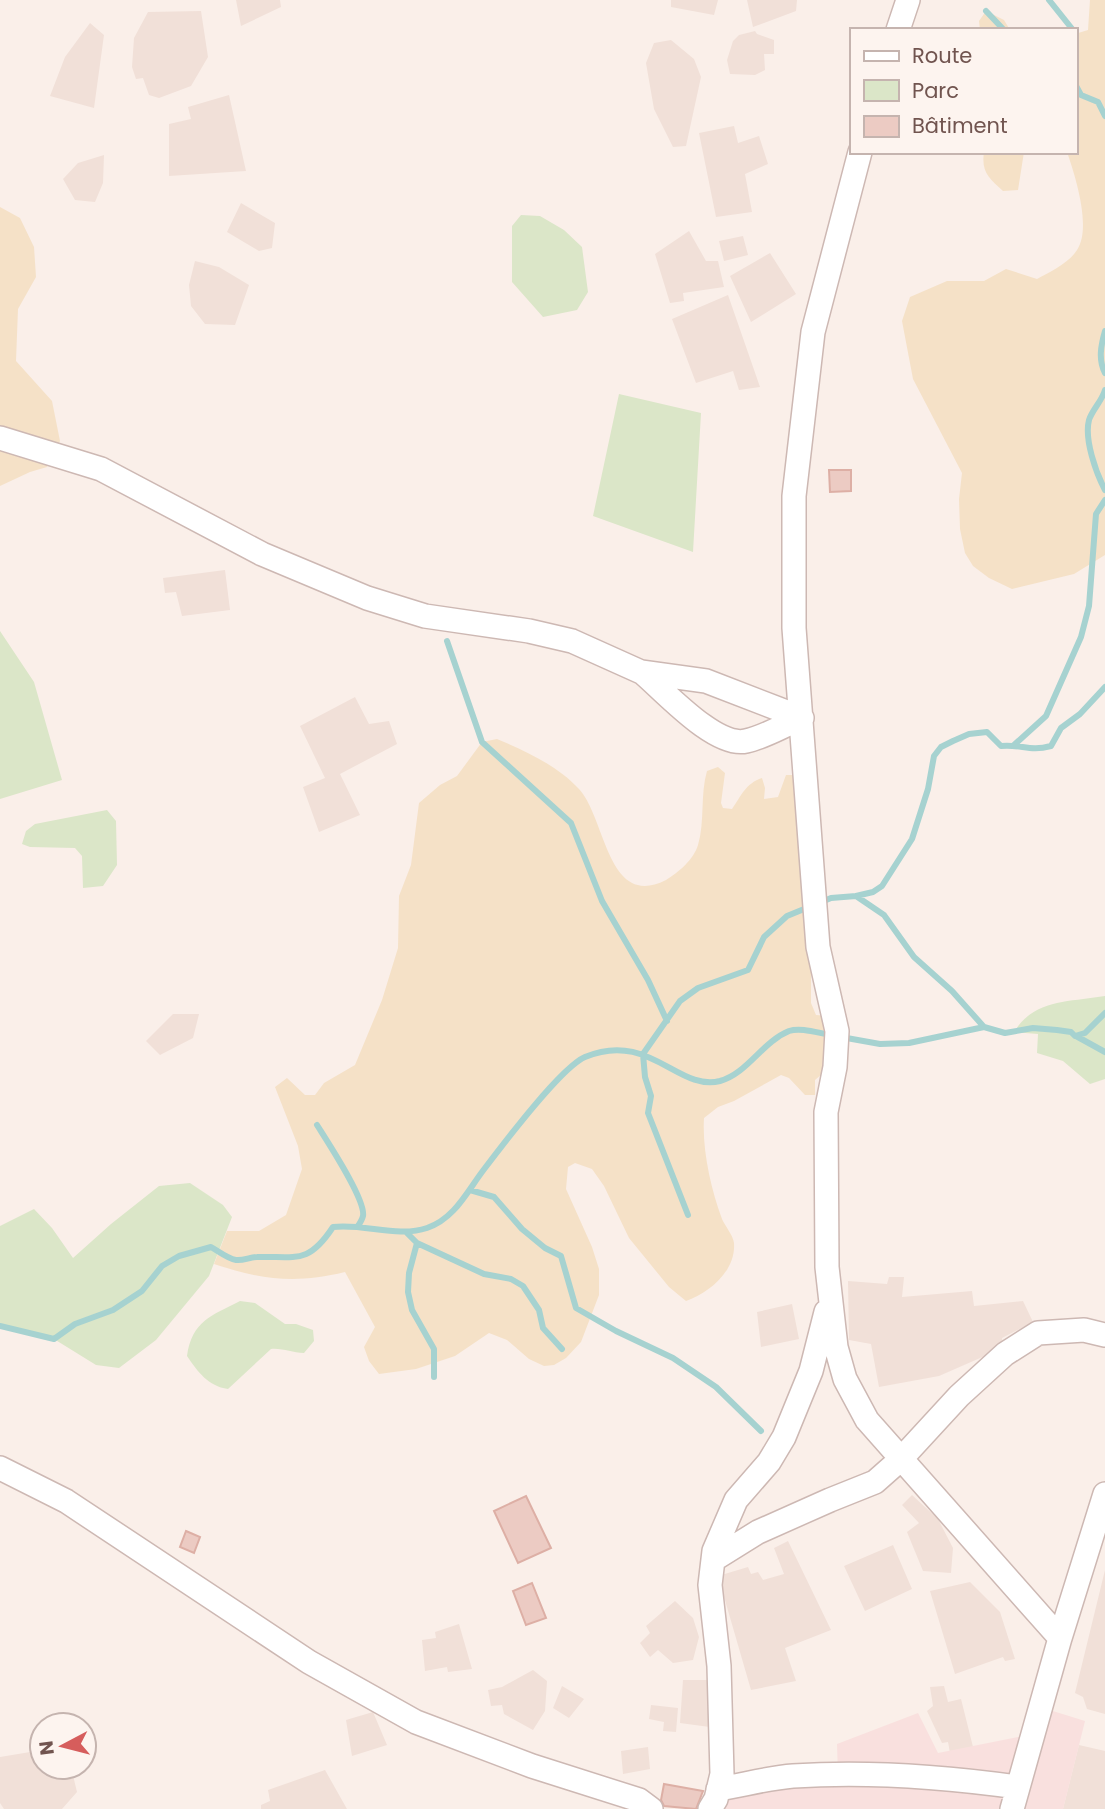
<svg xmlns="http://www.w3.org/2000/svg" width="1105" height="1809" font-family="Poppins,sans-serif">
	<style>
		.residential { fill: #f1e0d8 }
		.commercial { fill: #f9e0de }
		.green { fill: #dbe6c8 }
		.sand { fill: #f5e1c7 }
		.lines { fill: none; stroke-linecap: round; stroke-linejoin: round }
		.stream { stroke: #a6d2d0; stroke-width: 6 }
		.building { fill: #eccbc3; stroke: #ddafa5; stroke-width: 2 }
		.minor-casing { stroke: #cdb8b3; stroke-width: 26 }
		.minor { stroke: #fff; stroke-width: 23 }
	</style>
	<rect width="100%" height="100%" fill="#faefe9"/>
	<path class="residential" d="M 236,0 L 280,0 L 281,7 L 241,26 Z
		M 671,0 L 718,0 L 714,15 L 671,7 Z
		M 747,0 L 797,0 L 796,11 L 753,27 Z
		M 201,11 L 208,57 L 191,86 L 159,98 L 149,95 L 143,78 L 136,79 L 132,67 L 134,38 L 148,12 Z
		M 90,23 L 104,35 L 94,108 L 50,96 L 65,57 Z
		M 755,31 L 757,34 L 774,40 L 774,54 L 764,54 L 765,70 L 755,75 L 730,74 L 727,60 L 733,41 L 739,35 Z
		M 671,40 L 694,59 L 701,77 L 686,146 L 673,147 L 654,109 L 646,63 L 654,43 Z
		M 229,95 L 246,171 L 169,176 L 169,124 L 191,119 L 188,107 Z
		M 734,126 L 738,143 L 759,136 L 768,164 L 745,174 L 752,212 L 716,217 L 699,133 Z
		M 104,155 L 103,183 L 95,202 L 75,200 L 63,179 L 78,163 Z
		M 241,203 L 275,223 L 272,248 L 259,251 L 227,232 Z
		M 689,231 L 706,261 L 718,261 L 724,287 L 683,293 L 684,301 L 670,303 L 655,254 Z
		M 743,236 L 748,255 L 724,261 L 719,241 Z
		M 770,253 L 796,294 L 751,322 L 730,276 Z
		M 195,261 L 219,267 L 249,285 L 235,325 L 205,324 L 191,306 L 189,285 Z
		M 728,295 L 760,387 L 739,390 L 733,371 L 696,383 L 672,319 Z
		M 225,570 L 230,610 L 182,616 L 176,592 L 165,593 L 163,578 Z
		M 355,697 L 369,724 L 389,721 L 397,744 L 340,774 L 360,815 L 319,832 L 303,787 L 325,778 L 300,726 Z
		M 173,1014 L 199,1014 L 193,1038 L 160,1055 L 146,1041 Z
		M 889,1277 L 904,1277 L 902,1297 L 972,1291 L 974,1306 L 1023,1301 L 1033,1322 L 1002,1338 L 1003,1348 L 939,1376 L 879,1387 L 871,1344 L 849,1340 L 848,1281 L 887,1284 Z
		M 792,1304 L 799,1339 L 761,1347 L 757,1312 Z
		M 912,1495 L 938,1519 L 953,1548 L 951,1573 L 923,1571 L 907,1532 L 919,1523 L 902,1505 Z
		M 788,1541 L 831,1630 L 785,1648 L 796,1681 L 751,1690 L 718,1576 L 748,1567 L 751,1574 L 758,1572 L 763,1580 L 784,1574 L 774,1548 Z
		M 893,1545 L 912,1589 L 865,1611 L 844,1566 Z
		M 1105,1570 L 1105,1714 L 1087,1709 L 1083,1697 L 1075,1693 Z
		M 970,1582 L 1000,1612 L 1015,1659 L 1005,1661 L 1003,1657 L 955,1674 L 930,1591 Z
		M 675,1601 L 693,1618 L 699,1637 L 693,1660 L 673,1663 L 658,1650 L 650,1657 L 640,1643 L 650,1633 L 646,1626 Z
		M 459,1624 L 472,1669 L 448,1672 L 447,1667 L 425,1671 L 422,1640 L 436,1638 L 435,1632 Z
		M 533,1670 L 547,1681 L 545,1711 L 533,1730 L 504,1714 L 502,1705 L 491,1706 L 488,1690 L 502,1687 Z
		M 683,1680 L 713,1680 L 717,1728 L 680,1723 Z
		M 562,1686 L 584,1699 L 569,1718 L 553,1708 Z
		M 944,1686 L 948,1702 L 961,1699 L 973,1747 L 950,1753 L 948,1742 L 942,1743 L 927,1711 L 933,1706 L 930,1687 Z
		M 651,1705 L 678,1708 L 676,1732 L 663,1731 L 664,1722 L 649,1719 Z
		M 373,1712 L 387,1745 L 352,1756 L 346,1720 Z
		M 1079,1745 L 1105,1751 L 1105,1809 L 1063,1809 Z
		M 648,1747 L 650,1769 L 623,1774 L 621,1751 Z
		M 42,1750 L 42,1767 L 71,1767 L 77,1792 L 62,1809 L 4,1809 L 0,1803 L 0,1757 Z
		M 325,1770 L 347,1809 L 261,1809 L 261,1805 L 270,1801 L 268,1790 Z"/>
	<path class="commercial" d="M 1040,1707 L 1085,1721 L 1063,1809 L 710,1809 L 716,1799 L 838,1775 L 837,1744 L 918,1713 L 938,1753 L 1033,1734 Z"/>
	<path class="green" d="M 521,215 L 540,216 L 564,230 L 582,247 L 588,292 L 577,310 L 543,317 L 512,282 L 512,226 Z
		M 619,394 L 701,413 L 693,552 L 593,516 Z
		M 0,631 L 34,682 L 62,780 L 0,799 Z
		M 107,810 L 116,821 L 117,865 L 103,886 L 83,888 L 82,856 L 75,848 L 30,847 L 22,844 L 26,831 L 35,824 Z
		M 1105,996 L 1105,1079 L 1090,1084 L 1063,1061 L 1037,1053 L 1038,1034 L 1014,1032 C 1034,999 1070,1002 1105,996 Z
		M 190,1183 L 223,1205 L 232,1217 L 209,1276 L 156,1340 L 119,1368 L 96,1365 L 54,1339 L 0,1326 L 0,1226 L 34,1209 L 52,1228 L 73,1258 L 111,1224 L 159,1186 Z
		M 240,1301 L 255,1303 L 285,1324 L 296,1324 L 313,1330 L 314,1341 L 304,1353 C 292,1353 283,1348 271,1349 L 228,1389 C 208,1386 198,1372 187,1356 C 192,1321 211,1316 240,1301 Z"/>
	<path class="sand" d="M 1090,0 L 1105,0 L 1105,555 L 1074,574 L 1012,589 L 989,578 L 973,566 L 965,553 L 960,529 L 959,499 L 962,473 L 913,379 L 902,321 L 910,297 L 947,281 L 984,281 L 1006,269 L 1037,279 C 1050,272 1069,263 1077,250 C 1092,228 1075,175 1067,152 L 1075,152 L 1075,34 L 1088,30 Z
		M 986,11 L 1004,20 L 1010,30 L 980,30 L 979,21 Z
		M 984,152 L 1024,152 L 1018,190 L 1003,191 C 989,178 981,172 984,152 Z
		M 0,207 L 20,218 L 34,247 L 36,277 L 18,309 L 16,361 L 52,401 L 60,441 L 47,467 L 30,472 L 0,486 Z
		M 497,739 C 526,751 558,766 579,789 C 606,818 607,910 666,880 C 678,873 694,859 698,845 C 705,821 700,795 707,771 L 718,767 L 725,773 L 721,803 L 723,808 L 732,809 C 741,796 746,783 762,778 L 765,788 L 764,799 L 778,797 L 786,775 L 799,775 L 811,953 L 811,1003 L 816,1015 L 829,1016 L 828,1069 L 815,1080 L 815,1095 L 805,1095 L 789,1078 L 781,1075 L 734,1101 L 718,1107 L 704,1118 C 702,1150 711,1189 722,1219 C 725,1226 733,1235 734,1243 C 736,1271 709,1293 686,1301 L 669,1287 L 629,1238 L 604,1186 L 592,1169 L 575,1163 L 568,1167 L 566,1189 L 592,1247 L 599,1269 L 599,1295 L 581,1342 L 566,1358 L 554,1365 L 544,1366 L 529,1359 L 507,1340 L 489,1333 L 455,1356 L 416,1369 L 379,1374 L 369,1361 L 364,1347 L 375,1327 L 345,1272 C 296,1284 262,1280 214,1264 L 227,1231 L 259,1231 L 286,1215 L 302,1169 L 298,1146 L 275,1087 L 287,1078 L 305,1095 L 315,1095 L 324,1083 L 355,1065 L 382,1000 L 398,948 L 399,896 L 411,865 L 419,803 L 440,785 L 457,776 L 482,742 Z"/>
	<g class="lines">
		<path class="stream" d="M 1049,0 L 1073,30
			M 986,11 L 1004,30
			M 1075,33 L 1075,52
			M 1075,84 L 1081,95 L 1098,102 L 1105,116
			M 1105,331 C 1101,345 1098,360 1105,373
			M 1105,390 C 1102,401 1092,410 1089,420 C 1084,439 1096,473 1105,490
			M 447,641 L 482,742 L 571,823 L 602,901 L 648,980 L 667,1021
			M 1014,745 L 1046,716 L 1081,637 L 1089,606 L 1096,514 L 1105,500
			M 856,896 L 873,892 L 882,886 L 912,839 L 928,789 L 934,756 L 941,747 L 953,741 L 969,734 L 987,732 L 1001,746 C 1022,744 1029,752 1051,746 L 1061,728 L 1080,714 L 1105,687
			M 819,903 L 831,898 L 856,896 L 884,915 L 914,957 L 952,991 L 984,1027 L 1005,1033 L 1033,1028 L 1057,1030 L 1071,1032 L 1075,1036 L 1085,1033 L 1105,1013
			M 1076,1036 L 1105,1052
			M 841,1037 L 880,1044 L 909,1043 L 984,1027
			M 317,1125 C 327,1141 366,1200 363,1216 C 362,1220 360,1223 358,1226
			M 470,1190 L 494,1197 L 522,1229 L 545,1248 L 561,1256 L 576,1308 L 616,1331 L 673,1358 L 716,1387 L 761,1431
			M 688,1215 L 648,1113 L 651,1096 L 645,1077 L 643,1054 L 680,1001 L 698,988 L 748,970 L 764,937 L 787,916 L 809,907
			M 406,1232 L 417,1243 L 484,1274 L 511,1279 L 523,1286 L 539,1310 L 543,1328 L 562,1349
			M 417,1243 L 409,1273 L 408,1292 L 412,1310 L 434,1349 L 434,1377
			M 0,1326 L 54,1339 L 75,1324 L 113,1310 L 142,1291 L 162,1266 L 179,1256 L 211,1247 C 218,1251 228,1259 236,1260 C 243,1261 250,1257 257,1257 C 296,1256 308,1265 333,1227 C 364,1223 397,1238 427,1228 C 454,1219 467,1192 482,1172 C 501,1147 560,1068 585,1057 C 649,1030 678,1092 720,1081 C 748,1073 762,1042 789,1031 C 801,1027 818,1033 831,1035"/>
	</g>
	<path class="building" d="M 829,470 L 851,470 L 851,491 L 830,492 Z
		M 526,1496 L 551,1548 L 518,1563 L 494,1511 Z
		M 186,1531 L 200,1537 L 194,1553 L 180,1547 Z
		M 532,1583 L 546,1618 L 526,1625 L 513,1591 Z
		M 664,1784 L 703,1791 L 696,1809 L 664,1806 L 661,1800 Z"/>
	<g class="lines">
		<defs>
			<path id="minor" d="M 898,30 L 908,0
				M 860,152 L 813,332 L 794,496 L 794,628 L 818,947 L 837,1031 L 835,1067 L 826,1112 L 827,1267 L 836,1347 L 845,1379 L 867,1420 L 1060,1638
				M 0,438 L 101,469 L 262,554 L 367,598 L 425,616 L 529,631 L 572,641 L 641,672 L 706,681 L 802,718
				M 644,674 C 666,693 716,748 746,741 C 765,737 784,725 802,718
				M 0,1468 L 66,1501 L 309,1662 L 416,1722 L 532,1766 L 639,1800 L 651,1809
				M 713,1560 L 758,1532 L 830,1500 L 875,1482 L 901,1459 L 959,1396 L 1005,1354 L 1038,1333 L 1084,1330 L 1105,1335
				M 718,1789 C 743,1785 768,1778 793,1776 C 865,1771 946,1777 1018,1787
				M 710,1809 L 716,1799 L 722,1774 L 719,1666 L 710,1585 L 714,1551 L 736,1500 L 769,1462 L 784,1437 L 811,1371 L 826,1312
				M 1012,1809 L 1060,1638 L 1105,1494"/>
		</defs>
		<use href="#minor" class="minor-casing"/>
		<use href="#minor" class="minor"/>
	</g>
	<rect x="850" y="28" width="228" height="126" fill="#fdf4ef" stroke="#c5b4af" stroke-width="2"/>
	<rect x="864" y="51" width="35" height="10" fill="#ffffff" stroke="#c5b4af" stroke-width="2"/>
	<text x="912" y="63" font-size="21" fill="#71544f">Route</text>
	<rect x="864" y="80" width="35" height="21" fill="#dbe6c8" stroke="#c5b4af" stroke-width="2"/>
	<text x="912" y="98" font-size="21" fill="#71544f">Parc</text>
	<rect x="864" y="116" width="35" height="21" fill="#eccbc3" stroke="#c5b4af" stroke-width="2"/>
	<text x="912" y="133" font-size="21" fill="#71544f">Bâtiment</text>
	<g transform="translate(63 1746) rotate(263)"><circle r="33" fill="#fdf4ef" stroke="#c5b4af" stroke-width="2"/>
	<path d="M0-5L12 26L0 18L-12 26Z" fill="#d65d5c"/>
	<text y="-10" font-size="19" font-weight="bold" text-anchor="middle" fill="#71544f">N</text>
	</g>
</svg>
